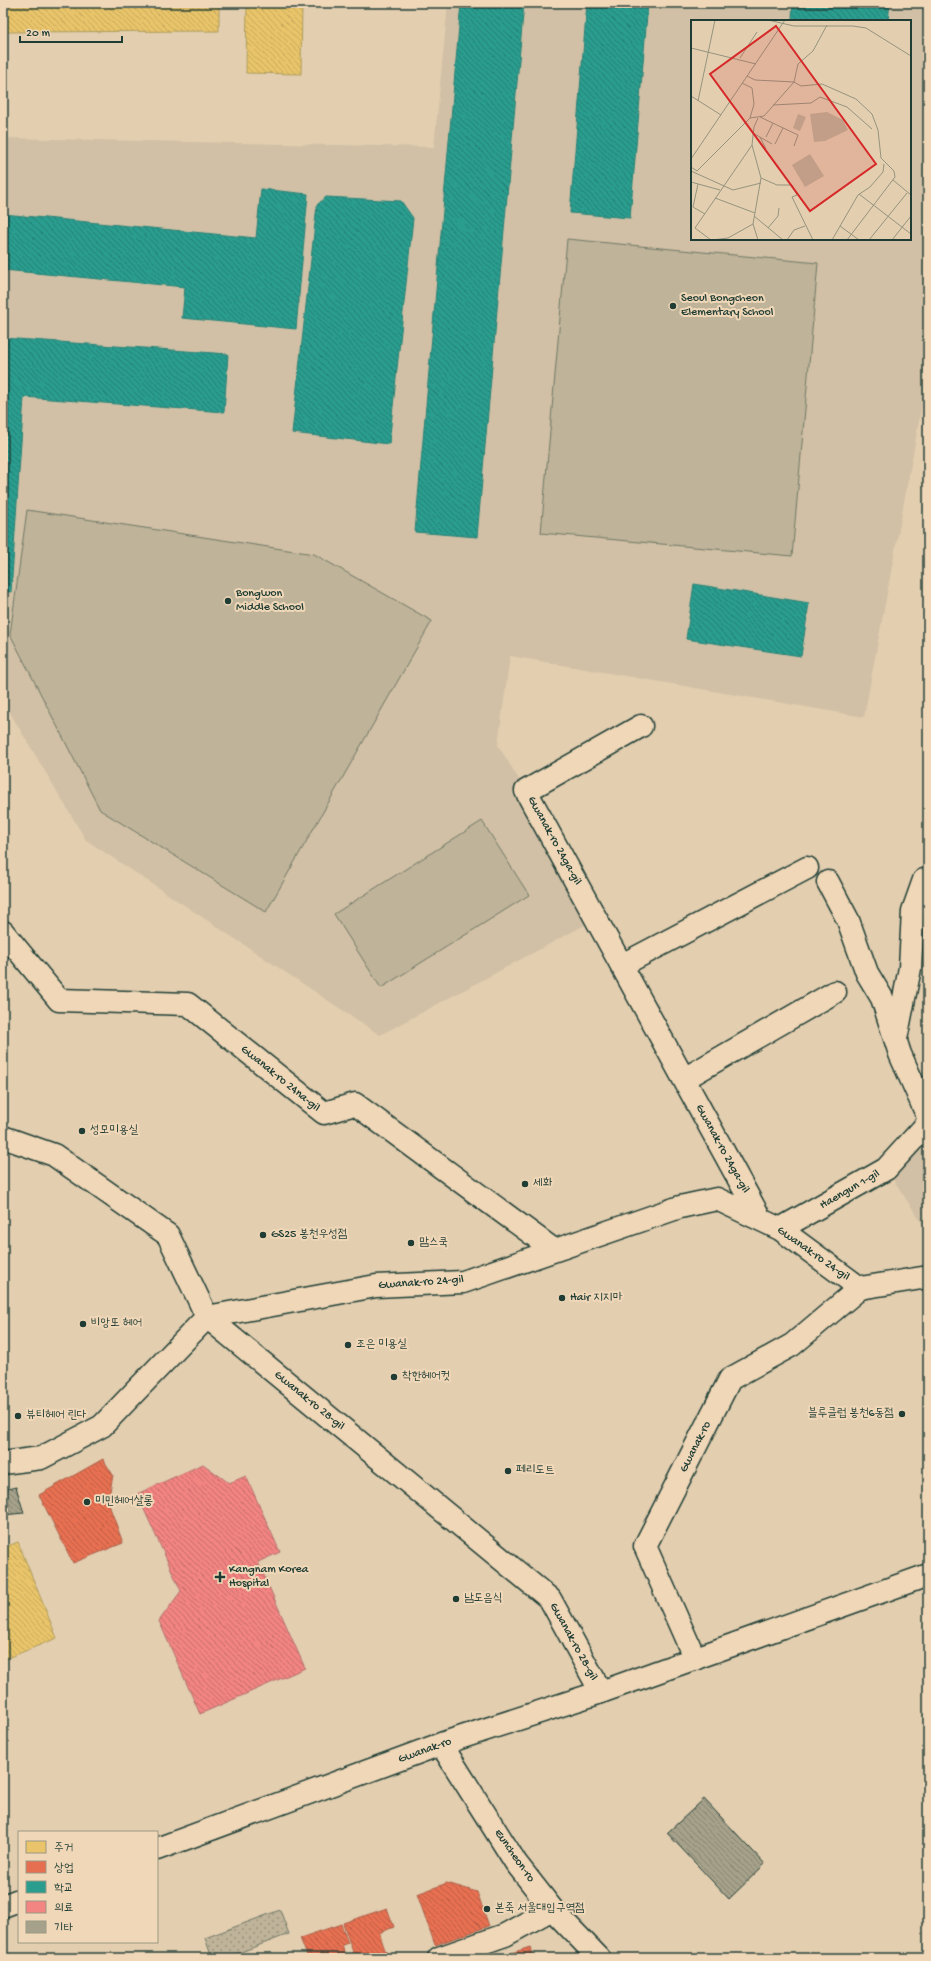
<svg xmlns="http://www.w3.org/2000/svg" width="931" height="1961" font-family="'Gochi Hand','Poor Story',sans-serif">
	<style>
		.built { fill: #d1c0a5; fill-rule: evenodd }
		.grass { fill: url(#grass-dots); stroke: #6f7866 }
		.park { fill: #bfb399; stroke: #6f7866 }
		.homes { fill: url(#homes-back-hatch); stroke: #ac9c5a }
		.shops { fill: url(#shops-back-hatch); stroke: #ab6048 }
		.schools { fill: url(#schools-back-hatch); stroke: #278074 }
		.health { fill: url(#health-back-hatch); stroke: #b36f6b }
		.building { fill: url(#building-back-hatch); stroke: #1f3d34 }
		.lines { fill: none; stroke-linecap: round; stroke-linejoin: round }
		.minor-casing { stroke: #1f3d34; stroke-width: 25 }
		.major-casing { stroke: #1f3d34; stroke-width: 25 }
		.minor { stroke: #f0d7b8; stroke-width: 22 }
		.major { stroke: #f0d7b8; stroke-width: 22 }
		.poi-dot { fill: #1f3d34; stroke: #f0d7b8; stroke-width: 1.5 }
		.labels { text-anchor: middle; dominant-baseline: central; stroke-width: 4; stroke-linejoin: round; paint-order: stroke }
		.poi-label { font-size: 12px; fill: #1f3d34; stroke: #f0d7b8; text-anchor: start }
		.street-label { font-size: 12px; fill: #1f3d34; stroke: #f0d7b8 }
		.inset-road { fill: none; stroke: #95947e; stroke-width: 1 }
		.view { fill: #d62828; fill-opacity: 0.15; stroke: #d62828; stroke-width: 2 }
		.inset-edge { fill: none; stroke: #1f3d34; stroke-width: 2 }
	</style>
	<defs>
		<pattern id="grass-dots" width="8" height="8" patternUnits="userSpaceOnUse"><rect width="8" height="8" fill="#bfb399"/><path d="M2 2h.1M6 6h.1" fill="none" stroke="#9b937e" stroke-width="1.8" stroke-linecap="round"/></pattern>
		<pattern id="homes-back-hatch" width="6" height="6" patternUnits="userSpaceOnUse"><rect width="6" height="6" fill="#e9c46a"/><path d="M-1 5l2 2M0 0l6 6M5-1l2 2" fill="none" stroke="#c7a95c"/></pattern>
		<pattern id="shops-back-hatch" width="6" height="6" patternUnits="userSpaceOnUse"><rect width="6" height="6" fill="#e76f51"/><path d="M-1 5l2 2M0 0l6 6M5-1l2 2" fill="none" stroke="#bb5c44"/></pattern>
		<pattern id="schools-back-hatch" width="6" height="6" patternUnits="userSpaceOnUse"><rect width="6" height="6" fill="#2a9d8f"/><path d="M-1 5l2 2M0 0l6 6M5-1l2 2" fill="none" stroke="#238176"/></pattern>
		<pattern id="health-back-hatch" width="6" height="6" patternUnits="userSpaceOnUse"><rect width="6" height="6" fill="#f28482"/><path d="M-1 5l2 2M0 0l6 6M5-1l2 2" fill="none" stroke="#c36d6b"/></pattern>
		<pattern id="building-back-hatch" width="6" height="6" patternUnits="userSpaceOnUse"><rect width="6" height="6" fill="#a6a18a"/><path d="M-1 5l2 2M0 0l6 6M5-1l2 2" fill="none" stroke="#878472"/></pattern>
	</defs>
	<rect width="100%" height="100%" fill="#e3ceb0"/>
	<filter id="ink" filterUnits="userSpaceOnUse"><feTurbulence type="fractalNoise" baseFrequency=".025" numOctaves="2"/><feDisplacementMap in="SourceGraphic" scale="8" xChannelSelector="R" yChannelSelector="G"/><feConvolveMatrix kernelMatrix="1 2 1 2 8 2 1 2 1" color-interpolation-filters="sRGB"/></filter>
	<g filter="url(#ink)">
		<path class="built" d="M 448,3 L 928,3 L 928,373 L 864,717 L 510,656 L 498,745 L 526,791 L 596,919 L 380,1035 L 86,840 L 3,701 L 3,138 L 434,147 ZM 692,21 L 910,21 L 910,239 L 692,239 Z
			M 928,1133 L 928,1232 L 886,1169 Z"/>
		<path class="grass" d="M 280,1910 L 289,1934 L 225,1958 L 212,1958 L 205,1938 Z"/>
		<path class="park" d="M 567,239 L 818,263 L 792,556 L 541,533 Z
			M 27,510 L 314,554 L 432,621 L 266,912 L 100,810 L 10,634 Z
			M 482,821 L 529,895 L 381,988 L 334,914 Z"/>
		<path class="homes" d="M 3,3 L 219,3 L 219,31 L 3,32 Z
			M 247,3 L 302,3 L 301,74 L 246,73 Z
			M 18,1542 L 57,1638 L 3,1660 L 3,1548 Z"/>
		<path class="shops" d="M 103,1459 L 113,1475 L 108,1502 L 123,1543 L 73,1563 L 39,1495 Z
			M 447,1883 L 477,1892 L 489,1926 L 435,1945 L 417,1894 Z
			M 387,1908 L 394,1927 L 379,1933 L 388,1958 L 355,1958 L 343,1923 Z
			M 341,1924 L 348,1943 L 342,1945 L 346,1958 L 308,1958 L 300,1938 Z
			M 530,1947 L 533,1958 L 496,1958 Z"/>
		<path class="schools" d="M 461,3 L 524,3 L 477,537 L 415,532 Z
			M 587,3 L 648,3 L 630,218 L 570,213 Z
			M 793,3 L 890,3 L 888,21 L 826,21 L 792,18 Z
			M 261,189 L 308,194 L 296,329 L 182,318 L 185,287 L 3,270 L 3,214 L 256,238 Z
			M 326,197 L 401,201 L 413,218 L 389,444 L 292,433 L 317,205 Z
			M 3,338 L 228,354 L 224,412 L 24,397 L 11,592 L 3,591 Z
			M 694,584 L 809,603 L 801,656 L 686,639 Z"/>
		<path class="health" d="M 203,1464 L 229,1483 L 246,1476 L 280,1552 L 258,1562 L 305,1668 L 200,1714 L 159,1621 L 181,1591 L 137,1494 Z"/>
		<path class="building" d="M 16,1487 L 24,1513 L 3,1515 L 3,1490 Z
			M 704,1799 L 765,1864 L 729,1899 L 667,1833 Z"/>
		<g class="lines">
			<defs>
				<path id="minor" d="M 641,726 L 526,791 L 761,1220
					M 828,882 L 848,920 L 867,973 L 882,998 L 900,1054 L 928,1117
					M 3,932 L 59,1000 L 188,1004 L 324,1113 L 355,1104 L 554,1250
					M 622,965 L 807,868
					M 896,1039 L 910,968 L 913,911 L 924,880
					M 684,1079 L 835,992
					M 3,1137 L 54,1155 L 168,1235 L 207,1317 L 550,1599 L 601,1692
					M 780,1229 L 886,1169 L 928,1123
					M 3,1463 L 41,1458 L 102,1426 L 207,1317 L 376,1286 L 463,1282 L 680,1207 L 717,1199 L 780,1229 L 860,1288 L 928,1277
					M 695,1659 L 645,1546 L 730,1379 L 792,1345 L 860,1288
					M 439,1958 L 505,1935 L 552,1909"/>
				<path id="major" d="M 441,1744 L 516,1863 L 552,1909 L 599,1958
					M 157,1849 L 441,1744 L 601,1692 L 928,1575
					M 3,1906 L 19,1900"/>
			</defs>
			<use href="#minor" class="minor-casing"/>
			<use href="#major" class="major-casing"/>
			<use href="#minor" class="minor"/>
			<use href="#major" class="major"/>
		</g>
	</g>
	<g class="poi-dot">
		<circle cx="673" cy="306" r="4"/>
		<circle cx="228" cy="601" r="4"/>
		<circle cx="82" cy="1131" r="4"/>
		<circle cx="525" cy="1184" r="4"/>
		<circle cx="263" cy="1235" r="4"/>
		<circle cx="411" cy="1243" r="4"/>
		<circle cx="562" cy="1298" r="4"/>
		<circle cx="83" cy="1324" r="4"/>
		<circle cx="348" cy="1345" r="4"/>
		<circle cx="394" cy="1377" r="4"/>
		<circle cx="902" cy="1414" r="4"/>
		<circle cx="18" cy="1416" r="4"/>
		<circle cx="508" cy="1471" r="4"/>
		<circle cx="87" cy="1502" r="4"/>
		<path d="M218 1571h4v4h4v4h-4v4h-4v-4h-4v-4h4z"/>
		<circle cx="456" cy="1599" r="4"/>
		<circle cx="487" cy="1909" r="4"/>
	</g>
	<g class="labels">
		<g class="poi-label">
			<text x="681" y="299">Seoul Bongcheon<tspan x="681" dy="14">Elementary School</tspan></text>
			<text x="236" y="594">Bongwon<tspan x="236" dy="14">Middle School</tspan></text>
			<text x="90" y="1131">성모미용실</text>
			<text x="533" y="1184">세화</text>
			<text x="271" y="1235">GS25 봉천우성점</text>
			<text x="419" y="1243">맘스쿡</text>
			<text x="570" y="1298">Hair 지지마</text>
			<text x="91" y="1324">비앙또 헤어</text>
			<text x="356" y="1345">조은 미용실</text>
			<text x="402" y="1377">착한헤어컷</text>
			<text x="894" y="1414" text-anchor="end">블루클럽 봉천6동점</text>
			<text x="26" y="1416">뷰티헤어 린다</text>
			<text x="516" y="1471">페리도트</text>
			<text x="95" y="1502">미민헤어살롱</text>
			<text x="229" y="1570">Kangnam Korea<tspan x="229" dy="14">Hospital</tspan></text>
			<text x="464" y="1599">남도음식</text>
			<text x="495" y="1909">본죽 서울대입구역점</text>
		</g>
		<g class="street-label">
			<text transform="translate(554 841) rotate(61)">Gwanak-ro 24ga-gil</text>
			<text transform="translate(280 1079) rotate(39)">Gwanak-ro 24na-gil</text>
			<text transform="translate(722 1149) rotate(61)">Gwanak-ro 24ga-gil</text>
			<text transform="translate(850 1190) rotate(-30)">Haengun 1-gil</text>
			<text transform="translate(813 1254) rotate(35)">Gwanak-ro 24-gil</text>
			<text transform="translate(421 1283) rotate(-4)">Gwanak-ro 24-gil</text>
			<text transform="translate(309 1401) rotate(39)">Gwanak-ro 28-gil</text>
			<text transform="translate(696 1447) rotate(-63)">Gwanak-ro</text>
			<text transform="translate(573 1642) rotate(61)">Gwanak-ro 28-gil</text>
			<text transform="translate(425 1751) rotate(-20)">Gwanak-ro</text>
			<text transform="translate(514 1856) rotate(55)">Euncheon-ro</text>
		</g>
	</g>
	<g transform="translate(691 20)">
		<rect width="220" height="220" fill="#e3ceb0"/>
		<path d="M 136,92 L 152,100 L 157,110 L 134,121 L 123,122 L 119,94 ZM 107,94 L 115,97 L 109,111 L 102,108 ZM 119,134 L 133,156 L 114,167 L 101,145 Z" fill="#bfb399"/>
		<path class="inset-road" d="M 77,0 L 103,6 L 162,6 L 175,8 L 220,36M 0,28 L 65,44M 49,38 L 66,12M 56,56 L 64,60 L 103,62 L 110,66 L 131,64 L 165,79 L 181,94 L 187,110 L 190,138 L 203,151 L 204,157 L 156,220M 51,63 L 61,68 L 63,84 L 59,98M 0,76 L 30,95M 7,81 L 24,0M 82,85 L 120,83 L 129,77 L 156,87 L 181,109M 69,97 L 107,115 L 103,126M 62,113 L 81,124M 69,117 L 75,129M 75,117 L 82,103M 84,124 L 92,108M 0,139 L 94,0M 0,147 L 6,151 L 59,98 L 73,96 L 103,62 L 107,44 L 122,31 L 136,5M 0,151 L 42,170 L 70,163M 70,158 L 86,165 L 101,165 L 106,175 L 101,177 L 122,220M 202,160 L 220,175M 0,162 L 29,170M 7,164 L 2,187 L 14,194M 168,174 L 220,214M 24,178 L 64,193M 63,196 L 92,220M 149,206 L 168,220M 4,208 L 61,125M 4,208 L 20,220M 77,208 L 87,196 L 88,188M 21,220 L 37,218 L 62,204M 67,220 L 62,204 L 70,158 L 61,125 L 63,107 L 67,98M 96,220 L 103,210 L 114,206M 141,220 L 167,175 L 179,167 L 192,152 L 193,144M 178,220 L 216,173M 201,220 L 220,196"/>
		<path class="view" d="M 85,6 L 185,144 L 119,191 L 19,54 Z"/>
		<rect width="220" height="220" class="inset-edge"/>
	</g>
	<rect width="931" height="1961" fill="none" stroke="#f0d7b8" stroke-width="16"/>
	<rect x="8" y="8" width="915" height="1945" fill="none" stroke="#1f3d34" stroke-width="1.5" filter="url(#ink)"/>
	<rect x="18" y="1831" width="140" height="112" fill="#f0d7b8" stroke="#9c9983"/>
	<rect x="26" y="1841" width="20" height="12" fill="#e9c46a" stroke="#9c9983"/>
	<text x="54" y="1851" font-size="12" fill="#1f3d34">주거</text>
	<rect x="26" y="1861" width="20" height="12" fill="#e76f51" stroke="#9c9983"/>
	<text x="54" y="1871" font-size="12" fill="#1f3d34">상업</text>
	<rect x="26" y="1881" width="20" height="12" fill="#2a9d8f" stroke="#9c9983"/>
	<text x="54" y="1891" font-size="12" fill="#1f3d34">학교</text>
	<rect x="26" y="1901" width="20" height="12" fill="#f28482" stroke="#9c9983"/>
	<text x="54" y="1911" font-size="12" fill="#1f3d34">의료</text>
	<rect x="26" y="1921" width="20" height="12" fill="#a6a18a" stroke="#9c9983"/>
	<text x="54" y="1931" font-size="12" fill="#1f3d34">기타</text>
	<path d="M20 36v6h102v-6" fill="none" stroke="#1f3d34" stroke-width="2"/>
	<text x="26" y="36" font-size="12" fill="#1f3d34" stroke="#f0d7b8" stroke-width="3" paint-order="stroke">20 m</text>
</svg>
